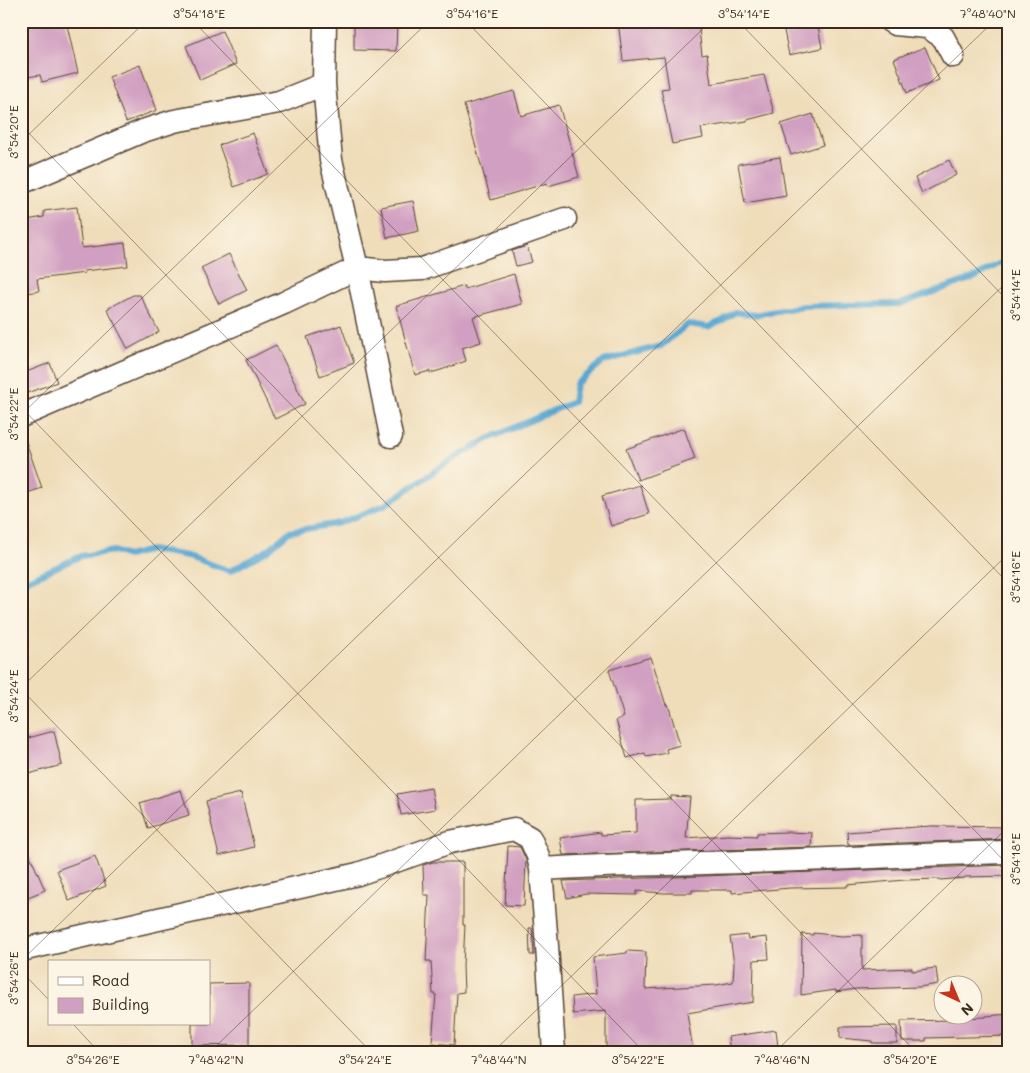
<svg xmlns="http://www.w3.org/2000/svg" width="1030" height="1073" font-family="Mali,sans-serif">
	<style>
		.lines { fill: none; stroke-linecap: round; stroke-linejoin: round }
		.stream { stroke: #58a7d2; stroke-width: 6 }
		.building { fill: #d19fc1 }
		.street-casing { stroke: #564535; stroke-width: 25 }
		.street { stroke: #fff; stroke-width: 22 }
		.ticks { fill: none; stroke: #3b2a1e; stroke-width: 1; stroke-opacity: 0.45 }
		.neatline { fill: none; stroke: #3b2a1e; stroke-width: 2 }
		.ticks-label { font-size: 12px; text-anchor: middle; fill: #3b2a1e }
	</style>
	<rect width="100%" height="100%" fill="#fcf5e5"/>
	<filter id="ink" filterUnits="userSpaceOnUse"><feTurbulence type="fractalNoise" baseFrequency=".02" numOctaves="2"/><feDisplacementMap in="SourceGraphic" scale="10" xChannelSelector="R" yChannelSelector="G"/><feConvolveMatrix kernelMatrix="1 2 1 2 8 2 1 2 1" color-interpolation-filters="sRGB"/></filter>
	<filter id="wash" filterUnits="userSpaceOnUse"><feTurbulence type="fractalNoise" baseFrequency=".0096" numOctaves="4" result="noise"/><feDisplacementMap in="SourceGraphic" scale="20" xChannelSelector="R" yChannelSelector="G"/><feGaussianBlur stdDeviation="1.12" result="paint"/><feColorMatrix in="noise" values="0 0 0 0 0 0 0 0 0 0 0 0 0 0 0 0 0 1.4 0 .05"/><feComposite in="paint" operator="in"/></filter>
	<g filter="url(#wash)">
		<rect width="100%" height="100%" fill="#efddba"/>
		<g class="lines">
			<path class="stream" d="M 21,583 L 81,556 L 114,551 L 127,556 L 151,550 L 188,556 L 230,571 L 268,550 L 289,532 L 340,523 L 385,505 L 445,464 L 488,439 L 573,402 L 576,384 L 604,361 L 661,346 L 688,324 L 708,327 L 722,321 L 735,312 L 754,315 L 804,306 L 900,304 L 976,277 L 1009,258"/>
		</g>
		<g id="blocks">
			<path class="building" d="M 21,21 L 66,21 L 78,73 L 42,82 L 40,75 L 21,78 Z
				M 354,21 L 397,21 L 396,51 L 354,50 Z
				M 618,21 L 698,21 L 702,55 L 707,54 L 711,84 L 764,75 L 774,113 L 747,120 L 747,121 L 701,128 L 703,138 L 672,144 L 661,89 L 669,88 L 664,57 L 623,61 Z
				M 782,21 L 817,21 L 822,48 L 789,55 Z
				M 222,31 L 236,64 L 200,80 L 186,46 Z
				M 925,47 L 939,80 L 907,93 L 894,59 Z
				M 140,65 L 157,110 L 126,122 L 109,77 Z
				M 514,91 L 521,116 L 559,105 L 579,177 L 548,186 L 547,183 L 491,200 L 464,105 Z
				M 813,114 L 823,145 L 791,155 L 781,124 Z
				M 253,133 L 268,174 L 234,187 L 219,145 Z
				M 780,157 L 786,196 L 745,203 L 738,164 Z
				M 949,160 L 956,175 L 922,193 L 915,178 Z
				M 413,201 L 419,231 L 387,238 L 381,207 Z
				M 77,207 L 82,248 L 125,243 L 128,266 L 84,271 L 85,273 L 37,279 L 39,291 L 21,294 L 21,221 L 44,217 L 44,211 Z
				M 527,246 L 532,262 L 516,266 L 512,251 Z
				M 229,254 L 247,290 L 219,304 L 201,268 Z
				M 514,274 L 522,304 L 473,317 L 481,342 L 462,348 L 466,361 L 441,370 L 430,373 L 430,371 L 415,375 L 396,306 L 464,286 L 465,289 Z
				M 133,295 L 140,295 L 159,332 L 128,349 L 107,309 Z
				M 341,325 L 354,363 L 320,376 L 307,337 Z
				M 276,345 L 305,404 L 275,419 L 246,360 Z
				M 50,363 L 57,382 L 27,393 L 21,378 L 21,374 Z
				M 684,428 L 695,459 L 638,480 L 626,449 Z
				M 21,436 L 24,436 L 42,488 L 21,495 Z
				M 640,485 L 649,514 L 611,526 L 602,496 Z
				M 651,657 L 666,705 L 668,704 L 680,745 L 666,749 L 667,753 L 646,757 L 645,753 L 627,758 L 616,720 L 624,717 L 609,670 Z
				M 54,731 L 62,765 L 21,776 L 21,740 Z
				M 431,788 L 435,809 L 401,815 L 397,794 Z
				M 181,790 L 189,815 L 148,828 L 140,803 Z
				M 241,793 L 254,847 L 219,856 L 206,801 Z
				M 671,796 L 690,797 L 686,838 L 728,835 L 757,836 L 757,833 L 787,832 L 812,833 L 811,847 L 563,855 L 560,838 L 601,832 L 601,835 L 636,833 L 636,800 L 671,799 Z
				M 931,826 L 1009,827 L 1009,839 L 848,845 L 847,832 Z
				M 21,835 L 45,890 L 21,900 Z
				M 508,846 L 520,847 L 526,860 L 524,906 L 505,905 Z
				M 95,856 L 106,886 L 69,901 L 57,870 Z
				M 433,862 L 463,862 L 463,925 L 465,925 L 463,966 L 464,992 L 457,993 L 454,1045 L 432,1043 L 436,994 L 433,994 L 431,961 L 426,961 L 429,895 L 424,895 L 423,865 Z
				M 1009,865 L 1009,876 L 965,877 L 965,878 L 940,880 L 940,879 L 905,880 L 847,885 L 847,887 L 790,888 L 732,893 L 732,890 L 692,890 L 692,893 L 664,893 L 637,891 L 637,895 L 586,894 L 567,898 L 563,881 Z
				M 529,928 L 532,928 L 534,955 L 530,955 Z
				M 813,933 L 842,936 L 862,935 L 862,970 L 912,968 L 912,971 L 936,968 L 938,984 L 919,987 L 856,989 L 836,992 L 836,990 L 801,995 L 802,934 L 813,935 Z
				M 747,935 L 748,939 L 767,937 L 769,959 L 754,960 L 753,1002 L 687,1013 L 693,1050 L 659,1052 L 606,1052 L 606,1011 L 573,1014 L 572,997 L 596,994 L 593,957 L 627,953 L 627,951 L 646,952 L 645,989 L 716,985 L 733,982 L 734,964 L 730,937 Z
				M 249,983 L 249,1045 L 192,1046 L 192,1024 L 209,1024 L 209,984 Z
				M 1009,1014 L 1009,1036 L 926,1038 L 926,1041 L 902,1041 L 901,1021 L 958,1020 L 958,1018 L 986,1017 L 986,1016 Z
				M 897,1026 L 897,1043 L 872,1043 L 872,1041 L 840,1038 L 840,1027 Z
				M 776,1030 L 778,1047 L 730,1051 L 728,1037 Z"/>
		</g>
	</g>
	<g filter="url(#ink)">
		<use href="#blocks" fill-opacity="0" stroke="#564535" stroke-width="1"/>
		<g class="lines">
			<defs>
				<path id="street" d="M 325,21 L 324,84 L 331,160 L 357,268 L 391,436
					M 890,21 L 895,24 L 927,27 L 943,37 L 953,56
					M 21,183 L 143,131 L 174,121 L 279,102 L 324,84
					M 21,416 L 284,303 L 357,268 L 385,271 L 422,269 L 565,219
					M 541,869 C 607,865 672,864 739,862 C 829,860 919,854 1009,852
					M 21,950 L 358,874 L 450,842 L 514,829 L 530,838 L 538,856 L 541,869 L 547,946 L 554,1052"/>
			</defs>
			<use href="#street" class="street-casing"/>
			<use href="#street" class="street"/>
		</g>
	</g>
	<path class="ticks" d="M 193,21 L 1009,866M 466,21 L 1009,584M 738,21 L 1009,302M 21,125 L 916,1052M 21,142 L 146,21M 21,407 L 644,1052M 21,415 L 429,21M 21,688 L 711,21M 21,689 L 371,1052M 21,961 L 994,21M 21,971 L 49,1000M 73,1024 L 99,1052M 210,1052 L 1009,280M 493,1052 L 1009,553M 775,1052 L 1009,826"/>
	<rect width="1030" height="1073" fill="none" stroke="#fcf5e5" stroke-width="55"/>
	<rect x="48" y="960" width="162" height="65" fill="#fcf5e5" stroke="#afa495"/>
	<rect x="58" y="977" width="25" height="8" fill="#ffffff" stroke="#afa495"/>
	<text x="92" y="986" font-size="15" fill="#3b2a1e">Road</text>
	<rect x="58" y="998" width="25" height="15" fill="#d19fc1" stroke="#afa495"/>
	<text x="92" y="1010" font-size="15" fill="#3b2a1e">Building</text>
	<g transform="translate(958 1000) rotate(136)"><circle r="24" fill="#fcf5e5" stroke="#afa495"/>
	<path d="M0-4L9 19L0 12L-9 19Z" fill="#c8321e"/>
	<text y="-8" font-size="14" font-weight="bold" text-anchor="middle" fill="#3b2a1e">N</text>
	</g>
	<rect x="28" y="28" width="974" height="1018" class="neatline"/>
	<g class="ticks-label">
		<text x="199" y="18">3°54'18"E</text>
		<text x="472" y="18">3°54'16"E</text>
		<text x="744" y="18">3°54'14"E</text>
		<text x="988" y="18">7°48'40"N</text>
		<text transform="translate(14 132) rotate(-90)" y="4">3°54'20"E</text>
		<text transform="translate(1016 295) rotate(-90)" y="4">3°54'14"E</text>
		<text transform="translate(14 414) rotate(-90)" y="4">3°54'22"E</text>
		<text transform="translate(1016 577) rotate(-90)" y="4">3°54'16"E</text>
		<text transform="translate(14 696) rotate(-90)" y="4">3°54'24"E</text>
		<text transform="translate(1016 859) rotate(-90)" y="4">3°54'18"E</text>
		<text transform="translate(14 978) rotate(-90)" y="4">3°54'26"E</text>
		<text x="93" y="1064">3°54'26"E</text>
		<text x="216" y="1064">7°48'42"N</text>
		<text x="365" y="1064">3°54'24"E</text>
		<text x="499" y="1064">7°48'44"N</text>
		<text x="638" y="1064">3°54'22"E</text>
		<text x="782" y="1064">7°48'46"N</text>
		<text x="910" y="1064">3°54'20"E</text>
	</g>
</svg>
